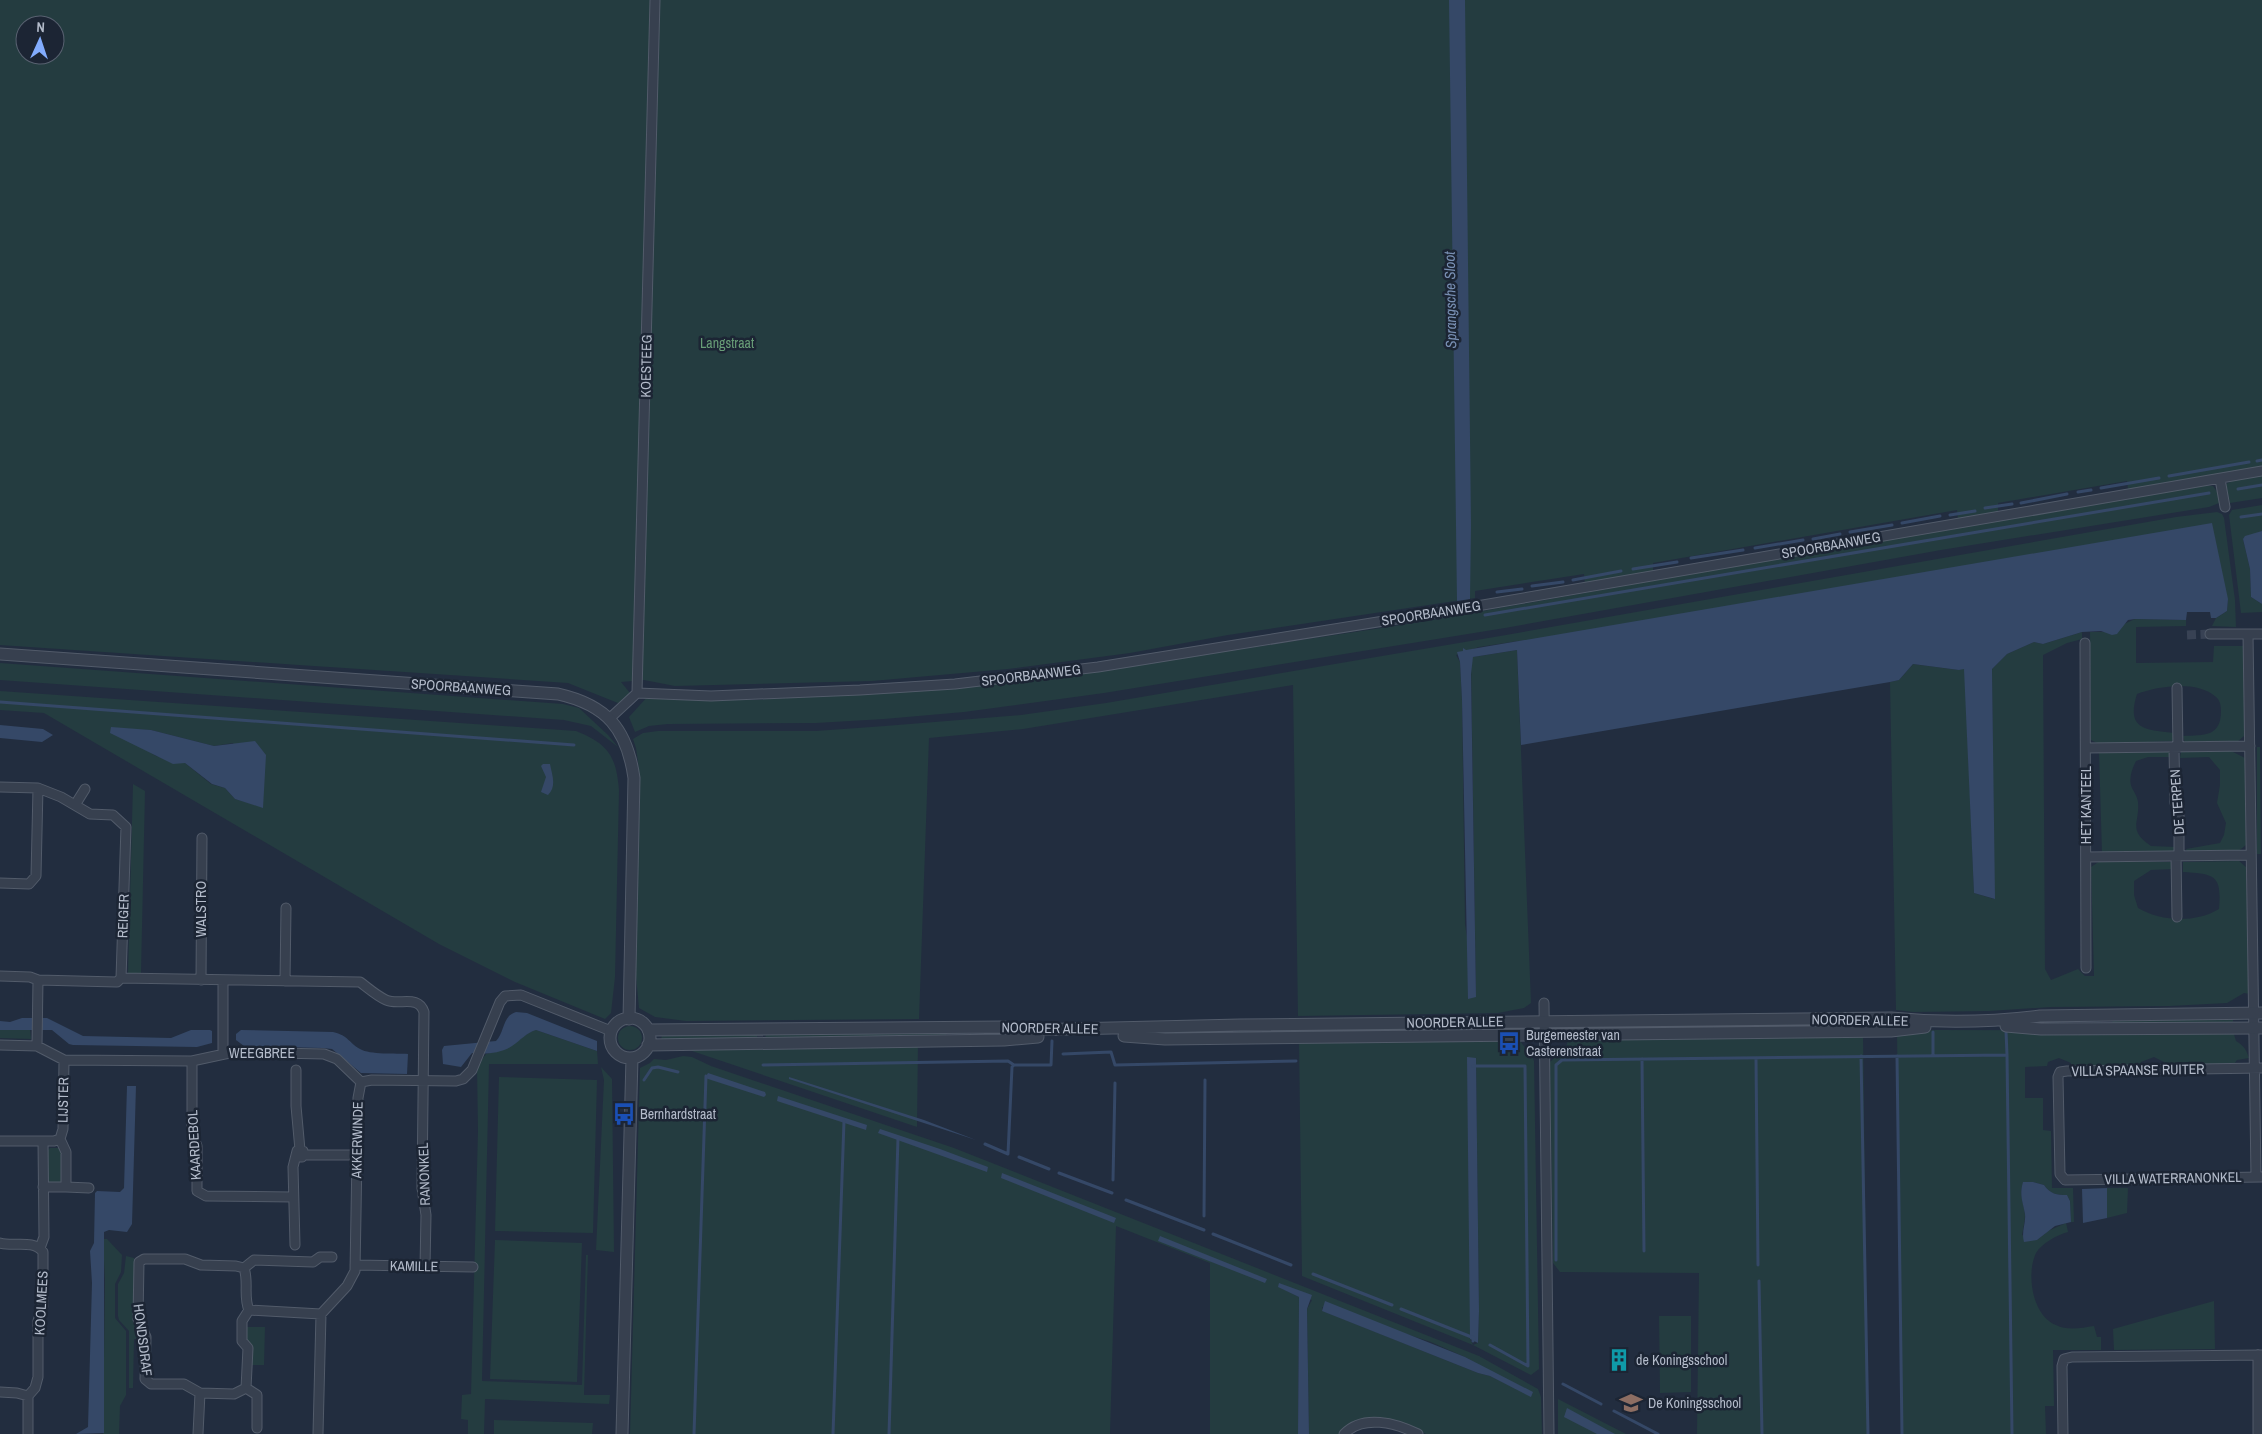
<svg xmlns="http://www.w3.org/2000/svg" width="2262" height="1434" font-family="'Archivo Narrow',sans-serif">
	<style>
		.green { fill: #243c40; fill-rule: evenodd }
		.water { fill: #354867 }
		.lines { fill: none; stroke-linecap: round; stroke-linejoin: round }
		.stream { stroke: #354867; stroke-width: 3 }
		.minor-tunnel { stroke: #384254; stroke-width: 9; stroke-dasharray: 9 4.5; stroke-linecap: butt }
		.minor-casing { stroke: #525b6a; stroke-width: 11 }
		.tertiary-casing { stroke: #525b6a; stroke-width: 13 }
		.minor { stroke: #37404f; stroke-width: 9 }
		.tertiary { stroke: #37404f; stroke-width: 11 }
		.labels { text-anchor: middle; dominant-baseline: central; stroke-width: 5; stroke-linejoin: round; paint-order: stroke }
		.park-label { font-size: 14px; fill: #689d77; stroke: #1c2534 }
		.street-label { font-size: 14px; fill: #b3bbca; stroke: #1c2534 }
		.poi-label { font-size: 14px; fill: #b3bbca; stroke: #1c2534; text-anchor: start }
		.water-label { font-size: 15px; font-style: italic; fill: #788fb3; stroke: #1c2534 }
	</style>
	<rect width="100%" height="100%" fill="#222d3f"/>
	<path class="green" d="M 0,0 L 2262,0 L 2262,467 L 2128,490 L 2127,481 L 1998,503 L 1998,513 L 1958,519 L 1957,510 L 1653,563 L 1653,571 L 1585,584 L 1584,574 L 1475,591 L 1475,598 L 1228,635 L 1130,653 L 1008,669 L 872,681 L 675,686 L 644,680 L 621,682 L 630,693 L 626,700 L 618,703 L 568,683 L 0,645 ZM 25,25 L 55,25 L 55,55 L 25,55 Z
		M 2262,475 L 2262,498 L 2230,503 L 2226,484 L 2237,479 Z
		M 2204,486 L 2213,486 L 2220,496 L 2219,503 L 2209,507 L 1941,550 L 1505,628 L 1104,693 L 964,712 L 884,719 L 816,723 L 668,724 L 649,726 L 635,732 L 629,717 L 649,695 L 754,700 L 935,689 L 1122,667 L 1421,622 L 1866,543 Z
		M 2262,505 L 2262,531 L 2243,539 L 2250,569 L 2251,597 L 2262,604 L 2262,612 L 2241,613 L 2229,515 L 2232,510 Z
		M 2217,512 L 2222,514 L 2224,518 L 2235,600 L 2236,627 L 2212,626 L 2216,618 L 2227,611 L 2228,599 L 1518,641 L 1479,647 L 1456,655 L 1460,662 L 1462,700 L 1465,924 L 1476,997 L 1471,663 L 1473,657 L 1517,650 L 1531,1003 L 1524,1008 L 1498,1013 L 1298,1016 L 1293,685 L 1023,729 L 929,738 L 919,1019 L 686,1021 L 655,1017 L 639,1008 L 635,966 L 639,769 L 636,748 L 633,739 L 643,733 L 658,731 L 816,731 L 885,726 L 1021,715 L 1106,703 L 1506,635 L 2176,517 Z
		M 2135,619 L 2186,620 L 2186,626 L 2136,627 L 2136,663 L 2213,662 L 2214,646 L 2244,646 L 2244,736 L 2237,742 L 2185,743 L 2183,736 C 2204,735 2221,737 2221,711 C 2221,706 2220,700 2216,697 C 2197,680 2159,686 2137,694 C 2126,729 2144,730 2174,733 L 2174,741 L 2099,744 L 2091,740 L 2090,632 L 2107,632 Z
		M 2082,632 L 2082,639 L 2067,643 L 2043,655 L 2045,969 L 2051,980 L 2078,969 L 2085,976 L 2094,976 L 2091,867 L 2100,861 L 2173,862 L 2174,869 L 2151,870 L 2134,881 L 2134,895 L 2138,908 C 2162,922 2196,923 2219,909 C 2222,875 2215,874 2183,872 L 2183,862 L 2239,861 L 2246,867 L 2250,994 L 2244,993 L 2227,1003 L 2170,1006 L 2051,1007 L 1989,1011 L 1913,1012 L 1896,1010 L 1890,682 L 1899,680 L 1913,664 L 1959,670 L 1965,668 L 1974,893 L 1994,899 L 1992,669 L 2007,654 L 2034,642 L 2043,644 Z
		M 0,663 L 563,704 L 579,708 L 608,735 L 618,747 L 591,726 L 564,720 L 0,680 Z
		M 0,691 L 576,731 C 608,744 616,755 619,790 L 615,977 L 611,1013 L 605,1019 L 515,982 L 439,944 L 44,713 L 0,710 ZM 111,728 L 151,730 L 214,746 L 233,743 L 263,807 L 235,799 L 225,788 L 211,784 L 185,763 L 156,756 Z
		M 2257,747 L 2260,747 L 2261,854 L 2257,854 Z
		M 2170,751 L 2170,757 L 2148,757 L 2136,761 C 2132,769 2128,779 2132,788 C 2134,792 2137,796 2138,802 C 2140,824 2127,829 2151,846 L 2176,847 L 2175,852 L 2102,854 L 2099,752 Z
		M 2188,751 L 2231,751 L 2245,758 L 2246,845 L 2237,852 L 2188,853 L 2186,849 L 2220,843 L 2224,835 L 2226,823 L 2217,803 L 2220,785 L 2220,770 L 2209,757 L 2180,758 L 2181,752 Z
		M 133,784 L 145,791 L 141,973 L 128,973 Z
		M 2233,1017 L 2233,1025 L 2113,1026 L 2112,1019 Z
		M618 1038a12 12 0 1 1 24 0a12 12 0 1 1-24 0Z
		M 30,1029 L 31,1039 L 0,1038 L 0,1030 Z
		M 536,1030 L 597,1051 L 598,1064 L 489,1064 L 482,1381 L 582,1385 L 586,1255 L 588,1255 L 584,1395 L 610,1395 L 609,1404 L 485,1399 L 484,1434 L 468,1434 L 468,1420 L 461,1419 L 462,1395 L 471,1394 L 478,1131 L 477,1066 L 486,1054 C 498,1052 510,1047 519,1040 C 526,1035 528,1032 536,1030 Z
		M 1935,1030 L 2233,1031 L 2236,1041 C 2244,1046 2246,1049 2249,1058 L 2237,1060 L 2234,1064 L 2164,1064 L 2164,1062 L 2154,1057 L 2141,1062 L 2140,1065 L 2071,1066 L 2071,1063 L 2059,1058 L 2048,1062 L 2047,1066 L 2025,1067 L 2025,1098 L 2043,1098 L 2043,1130 L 2051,1131 L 2052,1188 L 2073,1188 L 2074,1222 L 2071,1222 L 2070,1201 L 2067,1195 C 2057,1195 2050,1194 2044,1185 L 2033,1182 L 2023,1183 C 2019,1195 2024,1203 2025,1215 C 2025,1221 2023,1229 2022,1235 L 2037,1240 L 2048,1231 L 2066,1223 L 2068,1232 C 2057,1235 2042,1243 2036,1253 C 2026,1274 2032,1315 2056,1325 C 2067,1331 2082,1328 2094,1326 L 2097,1337 L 2101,1337 L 2101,1350 L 2053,1350 L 2054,1406 L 2045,1406 L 2046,1434 L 1902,1434 L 1897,1033 Z
		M 946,1031 L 946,1038 L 765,1040 L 766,1033 Z
		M 757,1033 L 757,1040 L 661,1041 L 662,1034 Z
		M 1863,1034 L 1868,1434 L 1697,1434 L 1699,1273 L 1560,1272 L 1553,1263 L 1550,1062 L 1566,1047 L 1569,1037 Z
		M 1519,1039 C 1524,1048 1531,1053 1534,1061 L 1539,1369 L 1531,1375 L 1473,1345 L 1302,1276 L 1299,1040 ZM 1476,1058 L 1479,1311 L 1478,1343 L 1473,1345 L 1470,1339 Z
		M 918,1044 L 917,1127 L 692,1051 L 686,1047 Z
		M 683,1056 L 692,1057 L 711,1066 L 954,1148 L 1479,1356 L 1538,1389 L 1541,1397 L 1542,1434 L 1426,1434 C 1402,1422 1359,1406 1339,1434 L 1309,1434 L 1307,1309 L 1312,1300 L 1281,1288 L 1299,1297 L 1298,1434 L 1210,1434 L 1210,1263 L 1116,1226 L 1110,1434 L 630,1434 L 640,1068 L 650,1063 L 654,1059 L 666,1060 ZM 1322,1307 L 1431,1342 L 1467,1358 L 1531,1396 L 1490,1376 L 1478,1373 L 1323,1311 Z
		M 601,1067 L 612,1079 L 614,1252 L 596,1250 L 604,1080 Z
		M 499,1077 L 597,1080 L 593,1233 L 495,1231 Z
		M 50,1148 L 59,1148 L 63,1152 L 63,1179 L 59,1184 L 51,1184 L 47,1180 L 47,1151 Z
		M 2107,1188 L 2128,1188 L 2127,1213 L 2107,1218 Z
		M 103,1239 L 107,1239 L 122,1255 L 121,1272 L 115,1284 L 115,1318 L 126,1331 L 126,1395 L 120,1406 L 119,1434 L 103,1434 L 105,1280 Z
		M 495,1240 L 582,1243 L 577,1382 L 490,1379 Z
		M 126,1256 L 134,1258 L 134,1321 L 141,1336 L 141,1339 L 134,1339 L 133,1388 L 129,1388 L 129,1331 L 119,1320 L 118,1316 L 118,1284 L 124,1273 Z
		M 2214,1301 L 2215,1349 L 2114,1350 L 2113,1329 Z
		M 1659,1316 L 1691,1316 L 1691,1392 L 1660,1393 Z
		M 245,1327 L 265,1327 L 264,1365 L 251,1365 L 245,1341 Z
		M 1558,1399 L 1626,1434 L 1558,1434 Z
		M 494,1420 L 593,1423 L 592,1434 L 494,1434 Z"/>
	<path class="water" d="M 1449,0 L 1465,0 L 1471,525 L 1470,599 L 1457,601 Z
		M 2212,523 L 2228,599 L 2227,611 L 2216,618 L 2211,618 L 2210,612 L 2187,612 L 2186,620 L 2135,619 L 2128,620 L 2117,634 L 2112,635 L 2101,631 L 2082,632 L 2043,644 L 2034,642 L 2007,654 L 1992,669 L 1995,899 L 1974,893 L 1964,669 L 1959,670 L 1913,664 L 1899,680 L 1890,682 L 1521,745 L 1517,650 L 1473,657 L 1471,674 L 1476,997 L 1468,999 L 1462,700 L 1460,662 L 1457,652 L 1463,651 L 1463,648 L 1466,650 Z
		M 2262,531 L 2262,604 L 2251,597 L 2250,569 L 2243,539 L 2245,536 Z
		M 0,725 L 43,729 L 53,735 L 42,742 L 0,738 Z
		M 111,727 L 151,730 L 214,746 L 255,741 L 266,755 L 263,808 L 235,799 L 225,788 L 212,784 L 185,763 L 173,764 L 110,733 Z
		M 543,764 L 550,764 C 552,775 557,786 548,795 L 541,792 L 546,777 L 541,766 Z
		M 516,1012 L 527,1013 L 597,1041 L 597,1051 L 536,1030 C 526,1033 521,1040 512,1046 C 500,1054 485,1054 472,1053 L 461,1067 L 443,1064 L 442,1050 L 444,1046 L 496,1041 C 505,1032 502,1016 516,1012 Z
		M 22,1018 L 47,1018 L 83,1036 L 171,1038 L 191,1030 L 210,1030 L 212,1031 L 212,1043 L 197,1047 L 73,1045 L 69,1044 L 52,1030 L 0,1030 L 0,1021 L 10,1022 Z
		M 241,1030 L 333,1032 C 349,1036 348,1042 360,1049 C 370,1055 396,1053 408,1054 L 407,1074 L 361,1073 L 332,1049 L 322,1048 L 244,1046 L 236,1040 L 236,1034 Z
		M 1467,1057 L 1476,1058 L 1479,1311 L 1478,1343 L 1470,1339 Z
		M 708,1073 L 765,1092 L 766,1095 L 764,1097 L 705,1078 Z
		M 789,1077 L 924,1120 L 976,1140 L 789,1079 Z
		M 127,1086 L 136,1086 L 132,1224 L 127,1232 L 109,1230 L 104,1232 L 104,1433 L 76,1434 L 88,1427 L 92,1283 L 90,1251 L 94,1243 L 95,1193 L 97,1191 L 120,1192 L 124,1188 Z
		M 778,1096 L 867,1125 L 866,1130 L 777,1101 Z
		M 880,1129 L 940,1149 L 988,1167 L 987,1172 L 878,1133 Z
		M 1002,1173 L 1116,1218 L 1114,1223 L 1001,1178 Z
		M 2023,1182 L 2033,1182 L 2044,1185 C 2050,1194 2057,1195 2067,1195 L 2070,1201 L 2071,1222 L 2055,1226 L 2037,1240 L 2024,1242 C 2021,1232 2026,1224 2025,1214 C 2023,1202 2019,1195 2023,1182 Z
		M 2107,1188 L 2107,1218 L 2083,1223 L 2082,1189 Z
		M 1160,1236 L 1267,1279 L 1265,1283 L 1158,1241 Z
		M 1279,1283 L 1312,1295 L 1307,1309 L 1309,1434 L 1298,1434 L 1299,1297 L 1278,1287 Z
		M 1325,1301 L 1465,1357 L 1533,1392 L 1531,1397 L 1490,1376 L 1478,1373 L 1322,1311 Z
		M 1567,1408 L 1615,1434 L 1597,1434 L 1564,1417 Z"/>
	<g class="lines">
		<path class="stream" d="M 2257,461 L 2262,460
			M 2169,476 L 2249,462
			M 2101,488 L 2159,478
			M 2238,489 L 2262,485
			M 2078,492 L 2091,490
			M 2021,503 L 2067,494
			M 1985,508 L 2012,504
			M 1950,515 L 1975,511
			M 2241,517 L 2262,514
			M 1902,523 L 1940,516
			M 1850,532 L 1892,525
			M 1813,539 L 1840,534
			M 1755,548 L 1803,540
			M 1691,558 L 1743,550
			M 1633,569 L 1677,562
			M 1573,580 L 1621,571
			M 1532,586 L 1563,582
			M 1497,592 L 1522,589
			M 1485,615 L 2209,493
			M 0,702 L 574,745
			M 2006,1031 L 2007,1055
			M 1933,1032 L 1933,1056
			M 1063,1054 L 1111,1052 L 1115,1065 L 1296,1061
			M 1861,1056 L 1868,1434
			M 1897,1056 L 1902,1434
			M 1756,1058 L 1758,1265
			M 1642,1059 L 1644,1251
			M 763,1065 L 1008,1061 L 1014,1065
			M 1473,1066 L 1525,1066 L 1528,1366 L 1490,1345
			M 644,1080 L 652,1068 L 658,1067 L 678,1072
			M 985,1144 L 1008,1154 L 1012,1067 L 1014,1065 L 1051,1065 L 1052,1041
			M 1019,1157 L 1049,1169
			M 1059,1173 L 1112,1193
			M 1113,1180 L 1115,1083
			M 1126,1200 L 1204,1230
			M 1204,1216 L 1205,1080
			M 1213,1234 L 1291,1265
			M 1556,1260 L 1556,1065 L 1562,1060 L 2007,1055 L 2012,1434
			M 1313,1274 L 1392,1305
			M 1759,1281 L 1762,1434
			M 1401,1309 L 1474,1338 L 1473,1341
			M 1563,1384 L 1601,1404
			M 1614,1411 L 1658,1434
			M 694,1434 L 706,1076
			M 833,1434 L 844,1121
			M 889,1434 L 898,1138"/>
		<path class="minor-tunnel" d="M 2187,635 L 2210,634"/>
		<defs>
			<path id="minor" d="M 2220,479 L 2225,507
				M 2210,634 L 2262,634
				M 2248,634 L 2256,1177
				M 2085,643 L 2086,968
				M 2177,688 L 2178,748
				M 637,693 L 711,696 L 860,690 L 955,684 L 1098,667 L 1477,606 L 2262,471
				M 609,719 L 637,693 L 655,0
				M 2086,748 L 2250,746
				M 2174,748 L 2175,803 L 2179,807 L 2179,856
				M 0,787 L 38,788 L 61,797 L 90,814 L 113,815 L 126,827 L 121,978
				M 75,805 L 85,789
				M 2176,856 L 2177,917
				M 2086,857 L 2251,855
				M 0,883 L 29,884 L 36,876 L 38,788
				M 0,976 L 30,977 L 38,980 L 117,982 L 121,978
				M 121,978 L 360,982 C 368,988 377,996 386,1000 C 399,1006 418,994 424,1012 L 422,1188 L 426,1215 L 425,1267
				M 201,980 L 202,838
				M 285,981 L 286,908
				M 1544,1003 L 1549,1434
				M 0,1045 L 37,1046 L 64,1060 L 192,1061 L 234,1052 L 324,1054 L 337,1059 L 361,1082
				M 37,1046 L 38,980
				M 223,1053 L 223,980
				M 192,1061 L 192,1133 L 197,1146 L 197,1191 L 206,1196 L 292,1197
				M 2262,1068 L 2067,1071 L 2060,1072 L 2058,1077 L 2060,1174 L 2065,1180 L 2262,1177
				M 296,1070 L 296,1106 L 300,1150
				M 0,1141 L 54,1141 L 60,1139 L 63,1129 L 64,1060
				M 304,1155 L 357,1155
				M 43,1187 L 66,1187 L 66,1152 L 60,1139
				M 66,1187 L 89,1188
				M 0,1243 C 14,1247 33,1239 43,1252 L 43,1306 L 38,1321 L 38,1377 L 35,1388 L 28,1396 L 28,1434
				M 295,1245 L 293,1167 L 297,1151 L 303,1151 L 302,1157 L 297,1156
				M 40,1248 L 44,1237 L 43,1141
				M 355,1265 L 473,1267
				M 244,1268 L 254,1260 L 313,1262 L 320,1257 L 332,1257
				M 249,1310 L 321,1314
				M 2258,1355 L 2258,1434
				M 246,1388 L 248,1348 L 242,1341 L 242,1321 L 249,1310 C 243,1297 249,1282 244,1268 L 236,1266 L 201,1265 L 185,1259 L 144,1259 L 139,1262 L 138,1319 L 146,1337 L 145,1379 L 151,1384 L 184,1384 L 200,1393 L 234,1394 L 246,1388 L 257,1395 L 257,1428
				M 0,1392 L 17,1393 L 28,1396
				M 198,1434 L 200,1393
				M 318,1434 L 321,1314 L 347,1286 L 355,1271 L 358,1098 L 361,1082 L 372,1080 L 456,1081 L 463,1079 L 472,1070 L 500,1002 L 505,996 L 521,995 L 611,1031
				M 1344,1434 C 1363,1414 1396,1423 1418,1434
				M 2063,1434 L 2062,1366 L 2064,1359 L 2072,1357 L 2262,1355"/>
			<path id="tertiary" d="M 0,654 L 558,694 C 607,705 627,729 634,778 L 629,1019
				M610 1038a20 20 0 1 1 40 0a20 20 0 1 1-40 0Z
				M 2006,1026 L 2041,1029 L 2262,1028
				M 648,1030 L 1003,1027 L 1027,1030 L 1240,1025 L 1891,1018 C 1939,1023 1992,1022 2040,1016 L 2262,1013
				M 1124,1036 L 1165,1039 L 1891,1031 L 1925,1027
				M 648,1045 L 1004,1040 L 1038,1037
				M 622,1434 L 632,1058"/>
		</defs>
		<use href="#minor" class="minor-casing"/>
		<use href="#tertiary" class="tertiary-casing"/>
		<use href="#minor" class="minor"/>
		<use href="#tertiary" class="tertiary"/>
	</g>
	<defs>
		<symbol id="bus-bare" viewBox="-9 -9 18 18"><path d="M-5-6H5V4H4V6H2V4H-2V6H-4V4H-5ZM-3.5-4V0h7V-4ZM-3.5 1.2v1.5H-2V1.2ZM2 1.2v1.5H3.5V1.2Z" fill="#1a4fb4" stroke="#1c2534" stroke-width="2.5" paint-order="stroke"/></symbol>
		<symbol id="building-bare" viewBox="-9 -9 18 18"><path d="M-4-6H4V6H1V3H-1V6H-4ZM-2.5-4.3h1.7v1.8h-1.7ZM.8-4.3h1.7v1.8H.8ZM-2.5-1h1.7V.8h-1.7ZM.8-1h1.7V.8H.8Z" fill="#0f9aa8" stroke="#1c2534" stroke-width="2.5" paint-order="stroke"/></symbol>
		<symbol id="school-bare" viewBox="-9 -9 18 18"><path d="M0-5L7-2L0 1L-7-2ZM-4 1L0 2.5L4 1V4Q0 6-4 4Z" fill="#8d6e63" stroke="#1c2534" stroke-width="2.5" paint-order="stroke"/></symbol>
	</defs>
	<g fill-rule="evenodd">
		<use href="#bus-bare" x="1493" y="1027" width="32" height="32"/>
		<use href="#bus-bare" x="608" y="1098" width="32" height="32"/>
		<use href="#building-bare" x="1603" y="1344" width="32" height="32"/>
		<use href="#school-bare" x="1615" y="1387" width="32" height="32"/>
	</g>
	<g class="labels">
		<g class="park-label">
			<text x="727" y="343">Langstraat</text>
		</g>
		<g class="street-label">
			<text transform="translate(646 366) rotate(-89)">KOESTEEG</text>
			<text transform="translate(1831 545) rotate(-10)">SPOORBAANWEG</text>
			<text transform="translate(1431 613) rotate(-9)">SPOORBAANWEG</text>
			<text transform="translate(1031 675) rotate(-7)">SPOORBAANWEG</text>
			<text transform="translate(461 687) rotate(4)">SPOORBAANWEG</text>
			<text transform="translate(2177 802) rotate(-94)">DE TERPEN</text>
			<text transform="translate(2086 805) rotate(-90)">HET KANTEEL</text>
			<text transform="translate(201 909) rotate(-90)">WALSTRO</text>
			<text transform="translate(123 916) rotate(-88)">REIGER</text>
			<text transform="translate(1860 1020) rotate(1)">NOORDER ALLEE</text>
			<text transform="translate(1455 1022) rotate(-1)">NOORDER ALLEE</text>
			<text transform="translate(1050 1028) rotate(1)">NOORDER ALLEE</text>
			<text x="262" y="1053">WEEGBREE</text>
			<text transform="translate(2138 1070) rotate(-1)">VILLA SPAANSE RUITER</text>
			<text transform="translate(63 1100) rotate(-89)">LIJSTER</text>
			<text transform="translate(357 1140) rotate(-89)">AKKERWINDE</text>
			<text transform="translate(194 1145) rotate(-93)">KAARDEBOL</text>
			<text transform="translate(424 1174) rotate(-92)">RANONKEL</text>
			<text transform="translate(2173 1178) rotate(-1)">VILLA WATERRANONKEL</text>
			<text transform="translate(414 1266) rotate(1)">KAMILLE</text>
			<text transform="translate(41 1303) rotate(-87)">KOOLMEES</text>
			<text transform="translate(143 1340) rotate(83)">HONDSDRAF</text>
		</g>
		<g class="poi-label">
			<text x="1526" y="1035">Burgemeester van<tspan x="1526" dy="16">Casterenstraat</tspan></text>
			<text x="640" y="1114">Bernhardstraat</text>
			<text x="1636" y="1360">de Koningsschool</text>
			<text x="1648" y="1403">De Koningsschool</text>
		</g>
		<g class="water-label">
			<text transform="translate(1450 300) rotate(-91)">Sprangsche Sloot</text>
		</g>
	</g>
	<g transform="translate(40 40) rotate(3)"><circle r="24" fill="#1c2534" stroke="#586170"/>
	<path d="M0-4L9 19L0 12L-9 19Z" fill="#83adfe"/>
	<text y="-8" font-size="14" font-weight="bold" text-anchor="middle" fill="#b3bbca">N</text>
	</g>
</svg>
